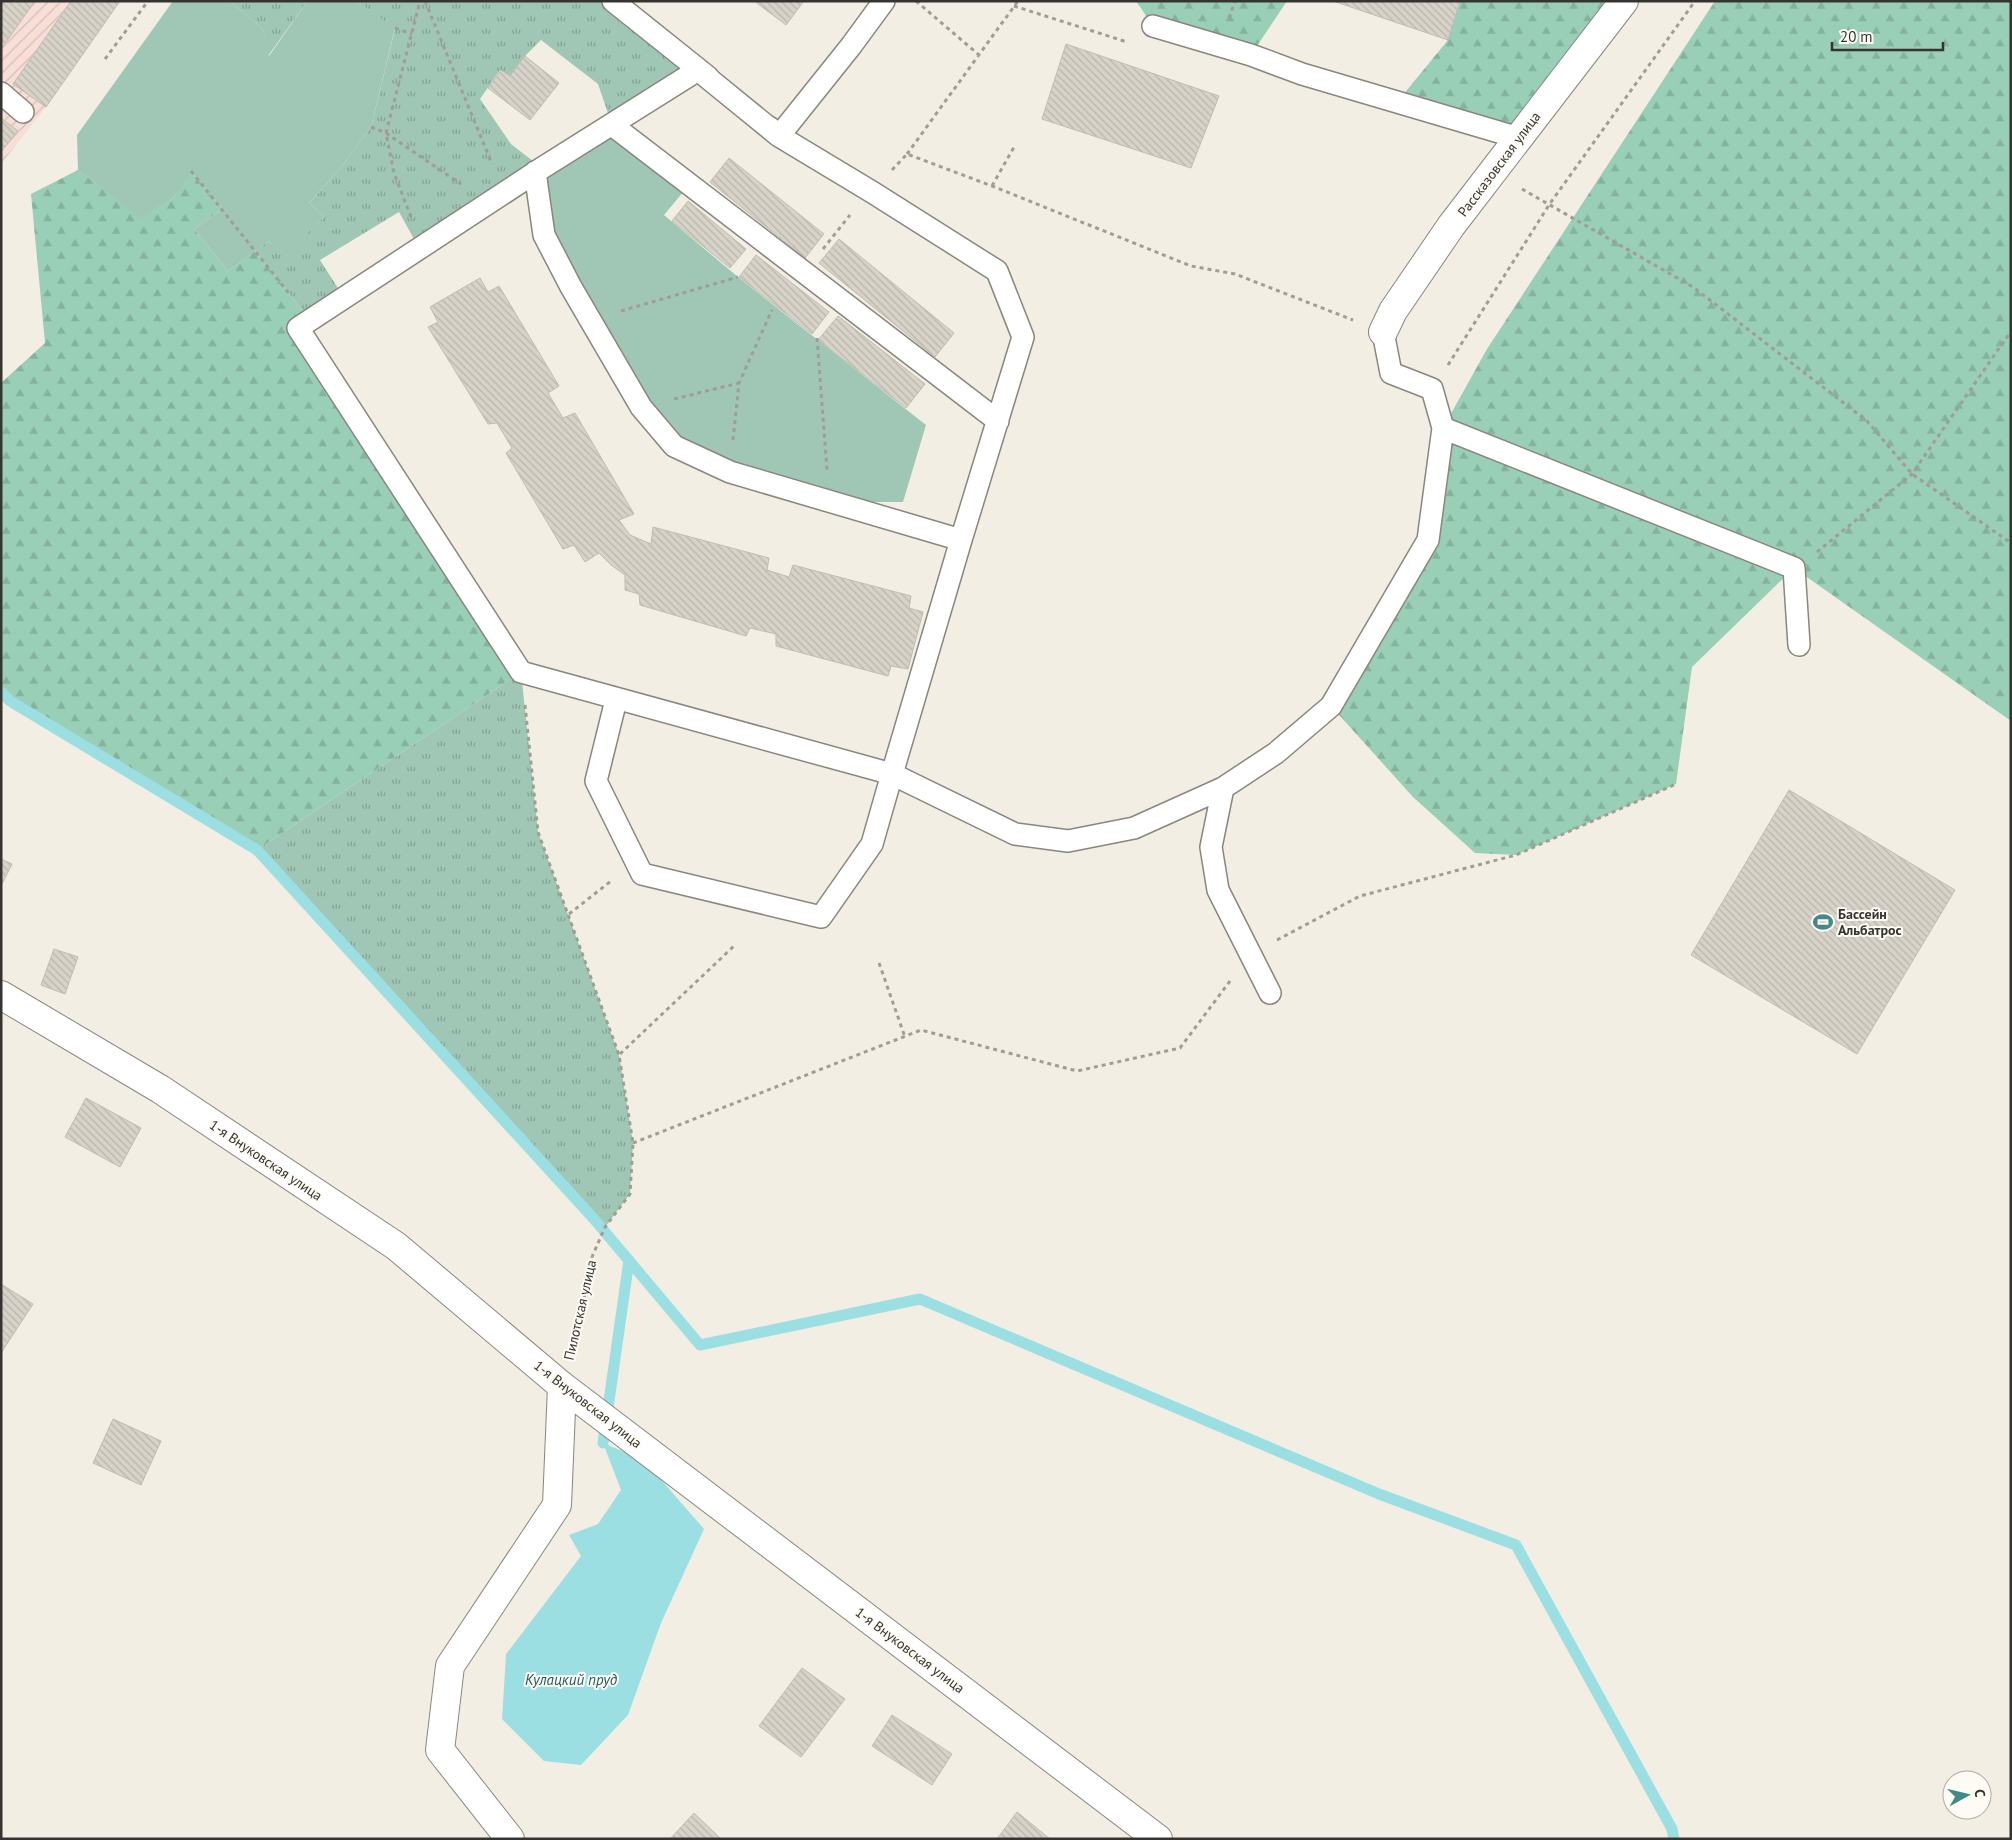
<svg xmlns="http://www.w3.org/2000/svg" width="2012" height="1840" font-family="'PT Sans',sans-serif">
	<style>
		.industrial { fill: url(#industrial-furrows) }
		.grass { fill: url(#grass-tufts) }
		.forest { fill: url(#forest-firs) }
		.green { fill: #a0c7b5 }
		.water { fill: #9cdfe2 }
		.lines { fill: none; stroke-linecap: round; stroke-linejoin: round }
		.stream { stroke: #9cdfe2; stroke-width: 11 }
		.building { fill: url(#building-back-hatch); stroke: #c1bcb2 }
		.service-casing { stroke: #8b867d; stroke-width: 24 }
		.minor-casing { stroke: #8b867d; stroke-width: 30 }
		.path { stroke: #a09d95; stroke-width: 3; stroke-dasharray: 4 4; stroke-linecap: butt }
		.service { stroke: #fff; stroke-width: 21 }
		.minor { stroke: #fff; stroke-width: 28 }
		.labels { text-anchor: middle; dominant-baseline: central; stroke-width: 4; stroke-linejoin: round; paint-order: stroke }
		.street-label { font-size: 14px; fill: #363430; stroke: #fefbf5 }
		.poi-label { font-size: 14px; font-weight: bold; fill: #363430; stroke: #fefbf5; text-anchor: start }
		.water-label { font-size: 15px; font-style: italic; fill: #235b5e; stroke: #fefbf5 }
	</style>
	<defs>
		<pattern id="industrial-furrows" width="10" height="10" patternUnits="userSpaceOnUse" patternTransform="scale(1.25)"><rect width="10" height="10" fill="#f7ded6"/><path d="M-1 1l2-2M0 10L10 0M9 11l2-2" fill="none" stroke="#d4bfb8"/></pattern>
		<pattern id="grass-tufts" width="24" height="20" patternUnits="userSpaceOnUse" patternTransform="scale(1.25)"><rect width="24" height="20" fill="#a0c7b5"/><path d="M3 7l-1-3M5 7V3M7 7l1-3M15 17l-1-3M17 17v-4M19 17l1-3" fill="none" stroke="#83a294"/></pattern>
		<pattern id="forest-firs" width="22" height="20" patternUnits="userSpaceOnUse" patternTransform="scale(1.25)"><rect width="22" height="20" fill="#98cfb6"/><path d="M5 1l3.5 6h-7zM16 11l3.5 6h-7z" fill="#84b29d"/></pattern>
		<pattern id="building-back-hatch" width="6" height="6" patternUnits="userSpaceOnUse" patternTransform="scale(1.25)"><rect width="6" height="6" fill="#d8d3c9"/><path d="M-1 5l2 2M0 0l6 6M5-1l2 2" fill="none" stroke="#bab6ad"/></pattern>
	</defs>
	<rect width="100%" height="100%" fill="#f3eee4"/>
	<path class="industrial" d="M 1,1 L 120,1 L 46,107 L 1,164 Z"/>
	<path class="grass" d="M 229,1 L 304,1 L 306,3 L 268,56 L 263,29 Z
		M 356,1 L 613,1 L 698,69 L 612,125 L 598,84 L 541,40 L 525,56 L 510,76 L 500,70 L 480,99 L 511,144 L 542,168 L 419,248 L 399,212 L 320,260 L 343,296 L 309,319 L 255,251 L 269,241 L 283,256 L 324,217 L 309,203 L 343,165 L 371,127 L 395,29 Z
		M 521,672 L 538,832 L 619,1055 L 633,1143 L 630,1194 L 605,1227 L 257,850 Z"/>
	<path class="forest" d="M 1136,1 L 1287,1 L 1251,55 L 1153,26 Z
		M 1460,1 L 1624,1 L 1519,138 L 1398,101 L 1448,40 Z
		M 1715,1 L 2011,1 L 2011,721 L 1794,568 L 1692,667 L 1676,784 L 1516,855 L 1475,853 L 1413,797 L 1331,706 L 1428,540 L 1443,428 L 1487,349 Z
		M 78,170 L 140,217 L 173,198 L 191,171 L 223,209 L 194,229 L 228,271 L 255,251 L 309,319 L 298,328 L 521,672 L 257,850 L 10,701 L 1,692 L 1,383 L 45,343 L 31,194 Z"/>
	<path class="green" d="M 173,1 L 229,1 L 263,29 L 269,56 L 306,3 L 304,1 L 356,1 L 395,28 L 371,127 L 343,165 L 309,203 L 324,217 L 283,257 L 269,241 L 228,271 L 194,229 L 223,209 L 192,172 L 173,198 L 140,218 L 78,170 L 77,135 Z
		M 612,125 L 689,185 L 664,215 L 738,277 L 926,425 L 903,502 L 829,502 L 674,446 L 544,235 L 542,167 Z"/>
	<path class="water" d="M 603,1443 L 644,1460 L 704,1529 L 661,1623 L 628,1715 L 581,1765 L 544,1761 L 502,1719 L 506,1654 L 581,1556 L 569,1535 L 598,1524 L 621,1490 Z"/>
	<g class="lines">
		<path class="stream" d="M 1,692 L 10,701 L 257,850 L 594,1219 L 700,1345 L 920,1299 L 1379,1494 L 1516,1545 L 1672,1829 L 1674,1839
			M 603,1443 L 629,1260"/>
	</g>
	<path class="building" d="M 1,1 L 35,1 L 1,49 Z
		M 71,1 L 120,1 L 46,107 L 13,84 Z
		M 754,1 L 804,1 L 786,25 Z
		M 1333,1 L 1460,1 L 1448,40 Z
		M 1066,44 L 1219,96 L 1191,168 L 1042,119 Z
		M 525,56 L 559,83 L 530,120 L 488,88 L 501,70 L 510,76 Z
		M 1,118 L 18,131 L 1,152 Z
		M 729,158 L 824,234 L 805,258 L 710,182 Z
		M 688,201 L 746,249 L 730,268 L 672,221 Z
		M 839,239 L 954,333 L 935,357 L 819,263 Z
		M 756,255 L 829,312 L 812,334 L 739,277 Z
		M 480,278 L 488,292 L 499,286 L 559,386 L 548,393 L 563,418 L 575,413 L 634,514 L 619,520 L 630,535 L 651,544 L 653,527 L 769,558 L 767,570 L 789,577 L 793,565 L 911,596 L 909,608 L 923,612 L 908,669 L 891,666 L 888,676 L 776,646 L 776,634 L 750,628 L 746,636 L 640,605 L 639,594 L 625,590 L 625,575 L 611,565 L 599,553 L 585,562 L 574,545 L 563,549 L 506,453 L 512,448 L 497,423 L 488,424 L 428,327 L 438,322 L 430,307 Z
		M 838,316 L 925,384 L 906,408 L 818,340 Z
		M 1789,790 L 1955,890 L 1857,1054 L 1691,955 Z
		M 1,859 L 12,864 L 1,886 Z
		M 54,949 L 78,957 L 65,994 L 41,985 Z
		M 86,1098 L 141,1128 L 120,1167 L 65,1137 Z
		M 1,1284 L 33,1304 L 1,1353 Z
		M 113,1419 L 161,1441 L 141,1485 L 93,1463 Z
		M 802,1668 L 845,1699 L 801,1757 L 759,1726 Z
		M 892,1715 L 952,1754 L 932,1785 L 872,1746 Z
		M 1017,1812 L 1050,1839 L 997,1839 Z
		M 694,1813 L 721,1839 L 670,1839 Z"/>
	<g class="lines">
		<defs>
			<path id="service" d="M 613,1 L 708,77
				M 1153,26 L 1251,55 L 1302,74 L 1519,138
				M 698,70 L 779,136 L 872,192 L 997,271 L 1023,337 L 961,540 L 892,774 L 521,672 L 298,328 L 542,168 Z
				M 1,93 L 23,112
				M 612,125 L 998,421
				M 769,127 L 779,136 L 851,46 L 884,1
				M 535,172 L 544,235 L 571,287 L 641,407 L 674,446 L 730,472 L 961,540
				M 1383,332 L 1391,373 L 1432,389 L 1443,428 L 1794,568 L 1799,645
				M 616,700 L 596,781 L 642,874 L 821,917 L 872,844 L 892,774 L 1015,834 L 1068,841 L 1134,828 L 1223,788 L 1276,753 L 1331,706 L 1428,540 L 1443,428
				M 1223,788 L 1211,847 L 1218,890 L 1270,993"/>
			<path id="minor" d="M 1383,332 L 1393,311 L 1451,226 L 1624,1
				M 1,995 L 160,1089 L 396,1246 L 562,1386 L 1158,1839
				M 510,1839 L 440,1750 L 450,1666 L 557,1505 L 562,1386"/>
		</defs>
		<use href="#service" class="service-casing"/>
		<use href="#minor" class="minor-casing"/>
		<path class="path" d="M 425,1 L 492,164
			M 916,1 L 979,55
			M 1014,6 L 1127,42
			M 1229,18 L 1235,1
			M 395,28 L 412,34
			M 105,59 L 148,1
			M 371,127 L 386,133 L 461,184
			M 907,154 L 1018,1
			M 892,170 L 907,154 L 992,186 L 1191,266 L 1235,274 L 1353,320
			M 191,171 L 291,296
			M 992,186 L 1014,147
			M 1522,189 L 1693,287 L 1867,421 L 1912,474 L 2011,543
			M 411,217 L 394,173 L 386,133 L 420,1
			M 823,249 L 850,215
			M 621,311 L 738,277
			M 817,338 L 827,470
			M 1448,365 L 1549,205 L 1695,1
			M 674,399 L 739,383
			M 733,440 L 739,383 L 772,310
			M 1817,552 L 1912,474 L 2011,331
			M 525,705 L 538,832 L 619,1055 L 633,1143 L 630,1194 L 605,1227 L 592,1257 L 583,1304 L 578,1316 L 571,1348
			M 569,914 L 611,881
			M 1277,940 L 1360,896 L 1516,855 L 1676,784
			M 879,963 L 905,1037
			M 620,1054 L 734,946
			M 633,1143 L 921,1030 L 1077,1071 L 1180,1048 L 1230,981"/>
		<use href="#service" class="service"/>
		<use href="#minor" class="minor"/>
	</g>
	<defs>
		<symbol id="stadium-bare" viewBox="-9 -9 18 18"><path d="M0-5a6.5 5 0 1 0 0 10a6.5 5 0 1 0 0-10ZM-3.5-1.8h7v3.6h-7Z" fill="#428a87" stroke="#fefbf5" stroke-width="2.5" paint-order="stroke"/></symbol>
	</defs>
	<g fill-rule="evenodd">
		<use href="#stadium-bare" x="1809" y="908" width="28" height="28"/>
	</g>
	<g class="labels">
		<g class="street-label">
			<text transform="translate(1499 164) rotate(-53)">Рассказовская улица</text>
			<text transform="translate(266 1160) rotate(34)">1-я Внуковская улица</text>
			<text transform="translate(580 1310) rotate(-77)">Пилотская улица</text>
			<text transform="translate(588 1404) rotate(38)">1-я Внуковская улица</text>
			<text transform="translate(910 1650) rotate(37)">1-я Внуковская улица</text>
		</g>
		<g class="poi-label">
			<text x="1838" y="914">Бассейн<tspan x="1838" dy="16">Альбатрос</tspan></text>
		</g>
		<g class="water-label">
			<text x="571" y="1679">Кулацкий пруд</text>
		</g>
	</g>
	<rect width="2012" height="1840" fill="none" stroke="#363430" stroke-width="5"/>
	<g transform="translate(1967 1795) rotate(82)"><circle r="24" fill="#fefbf5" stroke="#aeaba6"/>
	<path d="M0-4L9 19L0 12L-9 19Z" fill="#428a87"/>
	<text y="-8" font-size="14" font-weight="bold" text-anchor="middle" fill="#363430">С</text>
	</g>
	<path d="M1832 42v8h111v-8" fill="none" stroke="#363430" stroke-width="2.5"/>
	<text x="1840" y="42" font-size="15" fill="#363430" stroke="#fefbf5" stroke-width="4" paint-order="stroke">20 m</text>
</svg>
